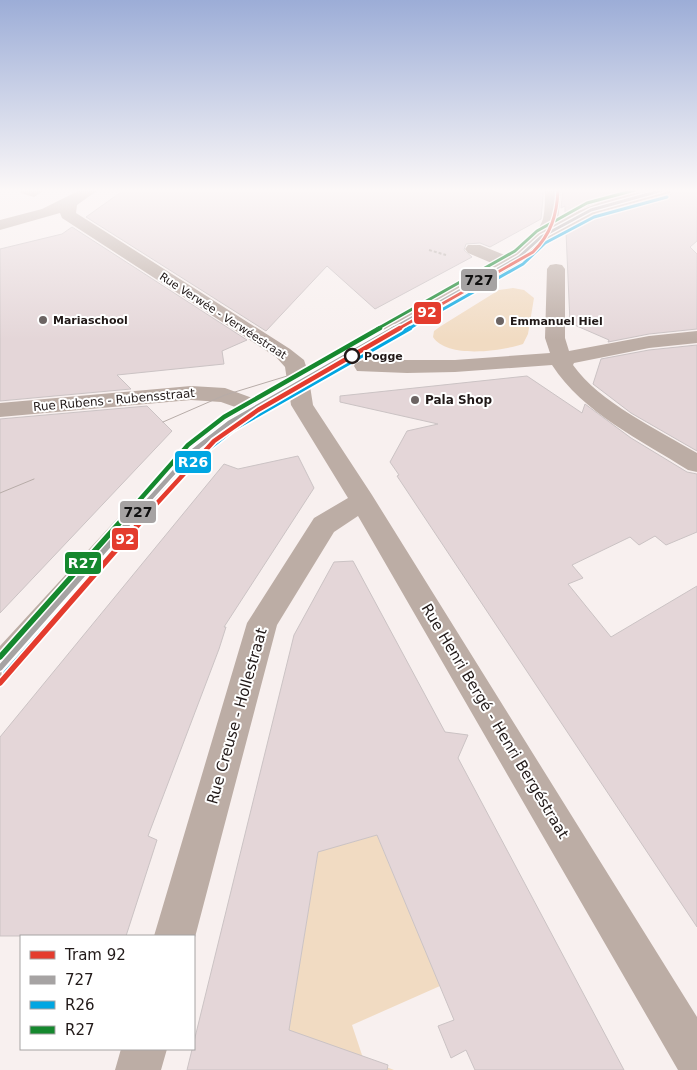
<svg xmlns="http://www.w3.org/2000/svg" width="697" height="1070" font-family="'DejaVu Sans',sans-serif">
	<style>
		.green { fill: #f1dbc2 }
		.building { fill: #e4d6d8; stroke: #cbc3c4 }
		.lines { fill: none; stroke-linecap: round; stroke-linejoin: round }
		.path { stroke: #b8aea9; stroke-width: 2; stroke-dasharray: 3 2; stroke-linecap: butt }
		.minor { fill: #bcada5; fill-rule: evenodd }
		.tram { stroke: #b7aca8; stroke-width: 1 }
		.bus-1-far2-casing { stroke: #fff; stroke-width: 5.5 }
		.bus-1-far1-casing { stroke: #fff; stroke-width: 8 }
		.bus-1-casing { stroke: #fff; stroke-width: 9 }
		.bus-2-far2-casing { stroke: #fff; stroke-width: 5.5 }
		.bus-2-far1-casing { stroke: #fff; stroke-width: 8 }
		.bus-2-casing { stroke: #fff; stroke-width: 9 }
		.bus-3-far2-casing { stroke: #fff; stroke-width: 5.5 }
		.bus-3-far1-casing { stroke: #fff; stroke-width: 8 }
		.bus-3-casing { stroke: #fff; stroke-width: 9 }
		.bus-1-far2 { stroke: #a6a3a3; stroke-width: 3 }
		.bus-1-far1 { stroke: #a6a3a3; stroke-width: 4.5 }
		.bus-1 { stroke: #a6a3a3; stroke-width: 5.5 }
		.bus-2-far2 { stroke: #00a6e2; stroke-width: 3 }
		.bus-2-far1 { stroke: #00a6e2; stroke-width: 4.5 }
		.bus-2 { stroke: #00a6e2; stroke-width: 5.5 }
		.bus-3-far2 { stroke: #15882e; stroke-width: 3 }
		.bus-3-far1 { stroke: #15882e; stroke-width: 4.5 }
		.bus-3 { stroke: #15882e; stroke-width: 5.5 }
		.tram-1-far2-casing { stroke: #fff; stroke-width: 5.5 }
		.tram-1-far1-casing { stroke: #fff; stroke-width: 8 }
		.tram-1-casing { stroke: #fff; stroke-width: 9 }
		.tram-1-far2 { stroke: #e43c2e; stroke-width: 3 }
		.tram-1-far1 { stroke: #e43c2e; stroke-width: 4.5 }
		.tram-1 { stroke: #e43c2e; stroke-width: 5.5 }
		.poi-dot { fill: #6c6463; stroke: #fff; stroke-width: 2 }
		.stop-dot { fill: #fff; stroke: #211918; stroke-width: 2.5 }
		.labels { text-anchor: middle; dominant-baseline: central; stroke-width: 4; stroke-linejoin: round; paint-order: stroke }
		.far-street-label { font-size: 11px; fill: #211918; stroke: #fff }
		.far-poi-label { font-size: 11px; font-weight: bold; fill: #211918; stroke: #fff; text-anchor: start }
		.far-stop-label { font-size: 11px; font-weight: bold; fill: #211918; stroke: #fff; text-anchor: start }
		.street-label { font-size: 12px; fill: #211918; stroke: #fff }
		.poi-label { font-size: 12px; font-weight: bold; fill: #211918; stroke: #fff; text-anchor: start }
		.near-street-label { font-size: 15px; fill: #211918; stroke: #fff }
		.line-badge { stroke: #fff; stroke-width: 2 }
		.badge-label { font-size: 14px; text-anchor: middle; font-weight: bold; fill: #fff }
		.pale-badge-label { font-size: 14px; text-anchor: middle; font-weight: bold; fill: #111 }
	</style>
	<rect width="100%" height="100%" fill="#f8f0ef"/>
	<path class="green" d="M 513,288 L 524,290 L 534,298 L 528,334 L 523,344 C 502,351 447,359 433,337 L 434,331 L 441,326 L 499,290 Z
		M 322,827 L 346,844 L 377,835 L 440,986 L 352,1025 L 363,1058 L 394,1070 L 327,1070 L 289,1030 Z"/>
	<path class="building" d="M 124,190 L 543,190 L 543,197 L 541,219 L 490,247 L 480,243 L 466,244 L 464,250 L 472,257 L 375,309 L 327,266 L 266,331 L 86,217 Z
		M 563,190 L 641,190 L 599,201 L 565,215 L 565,206 L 561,208 Z
		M 674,190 L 697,190 L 697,241 L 690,247 L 697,254 L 697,329 L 649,334 L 608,342 L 609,340 L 570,323 L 566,232 L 598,215 L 670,195 Z
		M 72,227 L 247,340 L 222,351 L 224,364 L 117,375 L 131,389 L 0,401 L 0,249 L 62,234 Z
		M 697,345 L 697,451 L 631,413 L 593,384 L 601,359 L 649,350 Z
		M 527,376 L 582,413 L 585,404 L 631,438 L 687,472 L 697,474 L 697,532 L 666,545 L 655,536 L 639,545 L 630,537 L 572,565 L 583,578 L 568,584 L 611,637 L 697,586 L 697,927 L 397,476 L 399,475 L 390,462 L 407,431 L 438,424 L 340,402 L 340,396 Z
		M 147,406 L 172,431 L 0,613 L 0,419 Z
		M 298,456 L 314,488 L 224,627 L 226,627 L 219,649 L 148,836 L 157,840 L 126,936 L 0,936 L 0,737 L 224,464 L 238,469 Z
		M 353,561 L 445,732 L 468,735 L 458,758 L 624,1070 L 475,1070 L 466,1050 L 451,1058 L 438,1026 L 454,1020 L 377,835 L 318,852 L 289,1030 L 388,1065 L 387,1070 L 187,1070 L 294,635 L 334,562 Z"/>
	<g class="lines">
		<path class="path" d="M 429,250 L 446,255"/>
		<path class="minor" d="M 19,190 L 41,190 L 42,192 L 34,197 L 21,193 Z
			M 80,190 L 98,190 L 77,205 L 76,213 L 290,349 L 304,360 L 307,369 L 494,264 L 468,253 L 465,249 L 468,245 L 480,245 L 507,256 C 521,249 538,234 543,219 C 545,210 545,199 545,190 L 561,190 L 558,221 C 594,202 632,190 672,190 L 670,193 L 597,213 L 547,241 L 525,261 L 310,386 L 313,405 L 372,495 L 697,1017 L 697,1070 L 678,1070 L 358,516 L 334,532 L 277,625 L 194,941 L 194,936 L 154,936 L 247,623 L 314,518 L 348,498 L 291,405 L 290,398 L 237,428 L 202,456 L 11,677 L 0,681 L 0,646 L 184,446 L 221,418 L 238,408 L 221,402 L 191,400 L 0,417 L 0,403 L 191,386 L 225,388 L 255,399 L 287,380 L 285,367 L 276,357 L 62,218 L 60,213 L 0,230 L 0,220 L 42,209 Z
			M 556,264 L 562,265 L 565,269 L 565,338 L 569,351 L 649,336 L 697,331 L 697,343 L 649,348 L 574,363 L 573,365 C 599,402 658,430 697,453 L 697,472 L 688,470 C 641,440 583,413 552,365 L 455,372 L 407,373 L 357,371 L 354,366 L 357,361 L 365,360 L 455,360 L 550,353 L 545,338 L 547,269 L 550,265 Z
			M 121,1049 L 167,1049 L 161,1070 L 115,1070 Z"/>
		<path class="tram" d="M 328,365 L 390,335
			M 163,422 L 225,395 L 297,373 L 334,357
			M 0,493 L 34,479"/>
		<defs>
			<path id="bus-1-far2" d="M 392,329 L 519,257 L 541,237 L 591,210 L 663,190"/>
			<path id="bus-1-far1" d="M 138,512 L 193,451 L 229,423 L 395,328"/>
			<path id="bus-1" d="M 0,668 L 139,511"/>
			<path id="bus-2-far2" d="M 408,329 L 523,264 L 545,243 L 594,217 L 667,197"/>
			<path id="bus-2-far1" d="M 149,512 L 198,457 L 233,429 L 410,328"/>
			<path id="bus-2" d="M 6,673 L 150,511"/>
			<path id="bus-3-far2" d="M 377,329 L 515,251 L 537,231 L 587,203 L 635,190"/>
			<path id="bus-3-far1" d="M 129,512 L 188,445 L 224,417 L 380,328"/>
			<path id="bus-3" d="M 0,657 L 130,511"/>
		</defs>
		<use href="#bus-1-far2" class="bus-1-far2-casing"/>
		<use href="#bus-1-far1" class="bus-1-far1-casing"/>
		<use href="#bus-1" class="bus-1-casing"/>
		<use href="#bus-2-far2" class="bus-2-far2-casing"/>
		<use href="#bus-2-far1" class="bus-2-far1-casing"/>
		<use href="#bus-2" class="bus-2-casing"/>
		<use href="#bus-3-far2" class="bus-3-far2-casing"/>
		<use href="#bus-3-far1" class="bus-3-far1-casing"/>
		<use href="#bus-3" class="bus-3-casing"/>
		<use href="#bus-1-far2" class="bus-1-far2"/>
		<use href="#bus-1-far1" class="bus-1-far1"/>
		<use href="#bus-1" class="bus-1"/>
		<use href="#bus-2-far2" class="bus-2-far2"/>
		<use href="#bus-2-far1" class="bus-2-far1"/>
		<use href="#bus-2" class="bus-2"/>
		<use href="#bus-3-far2" class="bus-3-far2"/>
		<use href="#bus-3-far1" class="bus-3-far1"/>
		<use href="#bus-3" class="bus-3"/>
		<defs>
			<path id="tram-1-far2" d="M 398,329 L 533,252 C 551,234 557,215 558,190"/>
			<path id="tram-1-far1" d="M 149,512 L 214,441 L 258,410 L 400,328"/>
			<path id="tram-1" d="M 0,683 L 150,511"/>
		</defs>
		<use href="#tram-1-far2" class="tram-1-far2-casing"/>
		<use href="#tram-1-far1" class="tram-1-far1-casing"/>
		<use href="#tram-1" class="tram-1-casing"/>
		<use href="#tram-1-far2" class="tram-1-far2"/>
		<use href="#tram-1-far1" class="tram-1-far1"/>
		<use href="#tram-1" class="tram-1"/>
	</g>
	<linearGradient id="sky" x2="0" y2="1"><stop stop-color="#9cadd7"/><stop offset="0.56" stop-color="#fcf8f8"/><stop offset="1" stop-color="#fcf8f8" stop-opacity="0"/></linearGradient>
	<rect width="697" height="340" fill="url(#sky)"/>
	<g class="poi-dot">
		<circle cx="43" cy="320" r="5"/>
		<circle cx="500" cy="321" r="5"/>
		<circle cx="415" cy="400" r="5"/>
	</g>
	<circle class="stop-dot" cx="352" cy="356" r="7"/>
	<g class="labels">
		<g class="far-street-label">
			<text transform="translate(223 316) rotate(33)">Rue Verwée - Verwéestraat</text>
		</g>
		<g class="far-poi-label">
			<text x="53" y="320">Mariaschool</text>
			<text x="510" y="321">Emmanuel Hiel</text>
		</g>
		<g class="far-stop-label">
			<text x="364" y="356">Pogge</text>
		</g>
		<g class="street-label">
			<text transform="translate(114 400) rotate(-5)">Rue Rubens - Rubensstraat</text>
		</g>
		<g class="poi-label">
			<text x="425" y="400">Pala Shop</text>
		</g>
		<g class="near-street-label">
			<text transform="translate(237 716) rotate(-74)">Rue Creuse - Hollestraat</text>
			<text transform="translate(495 721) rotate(59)">Rue Henri Bergé - Henri Bergéstraat</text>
		</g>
	</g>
	<g class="line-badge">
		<rect x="460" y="268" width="38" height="24" rx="5" fill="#a6a3a3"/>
		<rect x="413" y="301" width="29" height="24" rx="5" fill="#e43c2e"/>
		<rect x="174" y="450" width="38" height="24" rx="5" fill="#00a6e2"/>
		<rect x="119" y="500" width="38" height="24" rx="5" fill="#a6a3a3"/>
		<rect x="111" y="527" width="28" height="24" rx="5" fill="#e43c2e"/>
		<rect x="64" y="551" width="38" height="24" rx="5" fill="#15882e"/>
	</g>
	<g class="badge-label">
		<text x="427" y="317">92</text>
		<text x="193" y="467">R26</text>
		<text x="125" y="544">92</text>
		<text x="83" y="568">R27</text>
	</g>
	<g class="pale-badge-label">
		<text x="479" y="285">727</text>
		<text x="138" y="517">727</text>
	</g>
	<rect x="20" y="935" width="175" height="115" fill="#ffffff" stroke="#a6a3a3"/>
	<rect x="30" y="951" width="25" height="8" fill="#e43c2e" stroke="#a6a3a3"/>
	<text x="65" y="960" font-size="15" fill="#211918">Tram 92</text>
	<rect x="30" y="976" width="25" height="8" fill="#a6a3a3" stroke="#a6a3a3"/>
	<text x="65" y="985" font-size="15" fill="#211918">727</text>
	<rect x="30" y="1001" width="25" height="8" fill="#00a6e2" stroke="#a6a3a3"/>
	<text x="65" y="1010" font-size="15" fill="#211918">R26</text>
	<rect x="30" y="1026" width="25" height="8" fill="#15882e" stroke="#a6a3a3"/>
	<text x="65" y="1035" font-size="15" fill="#211918">R27</text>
</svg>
